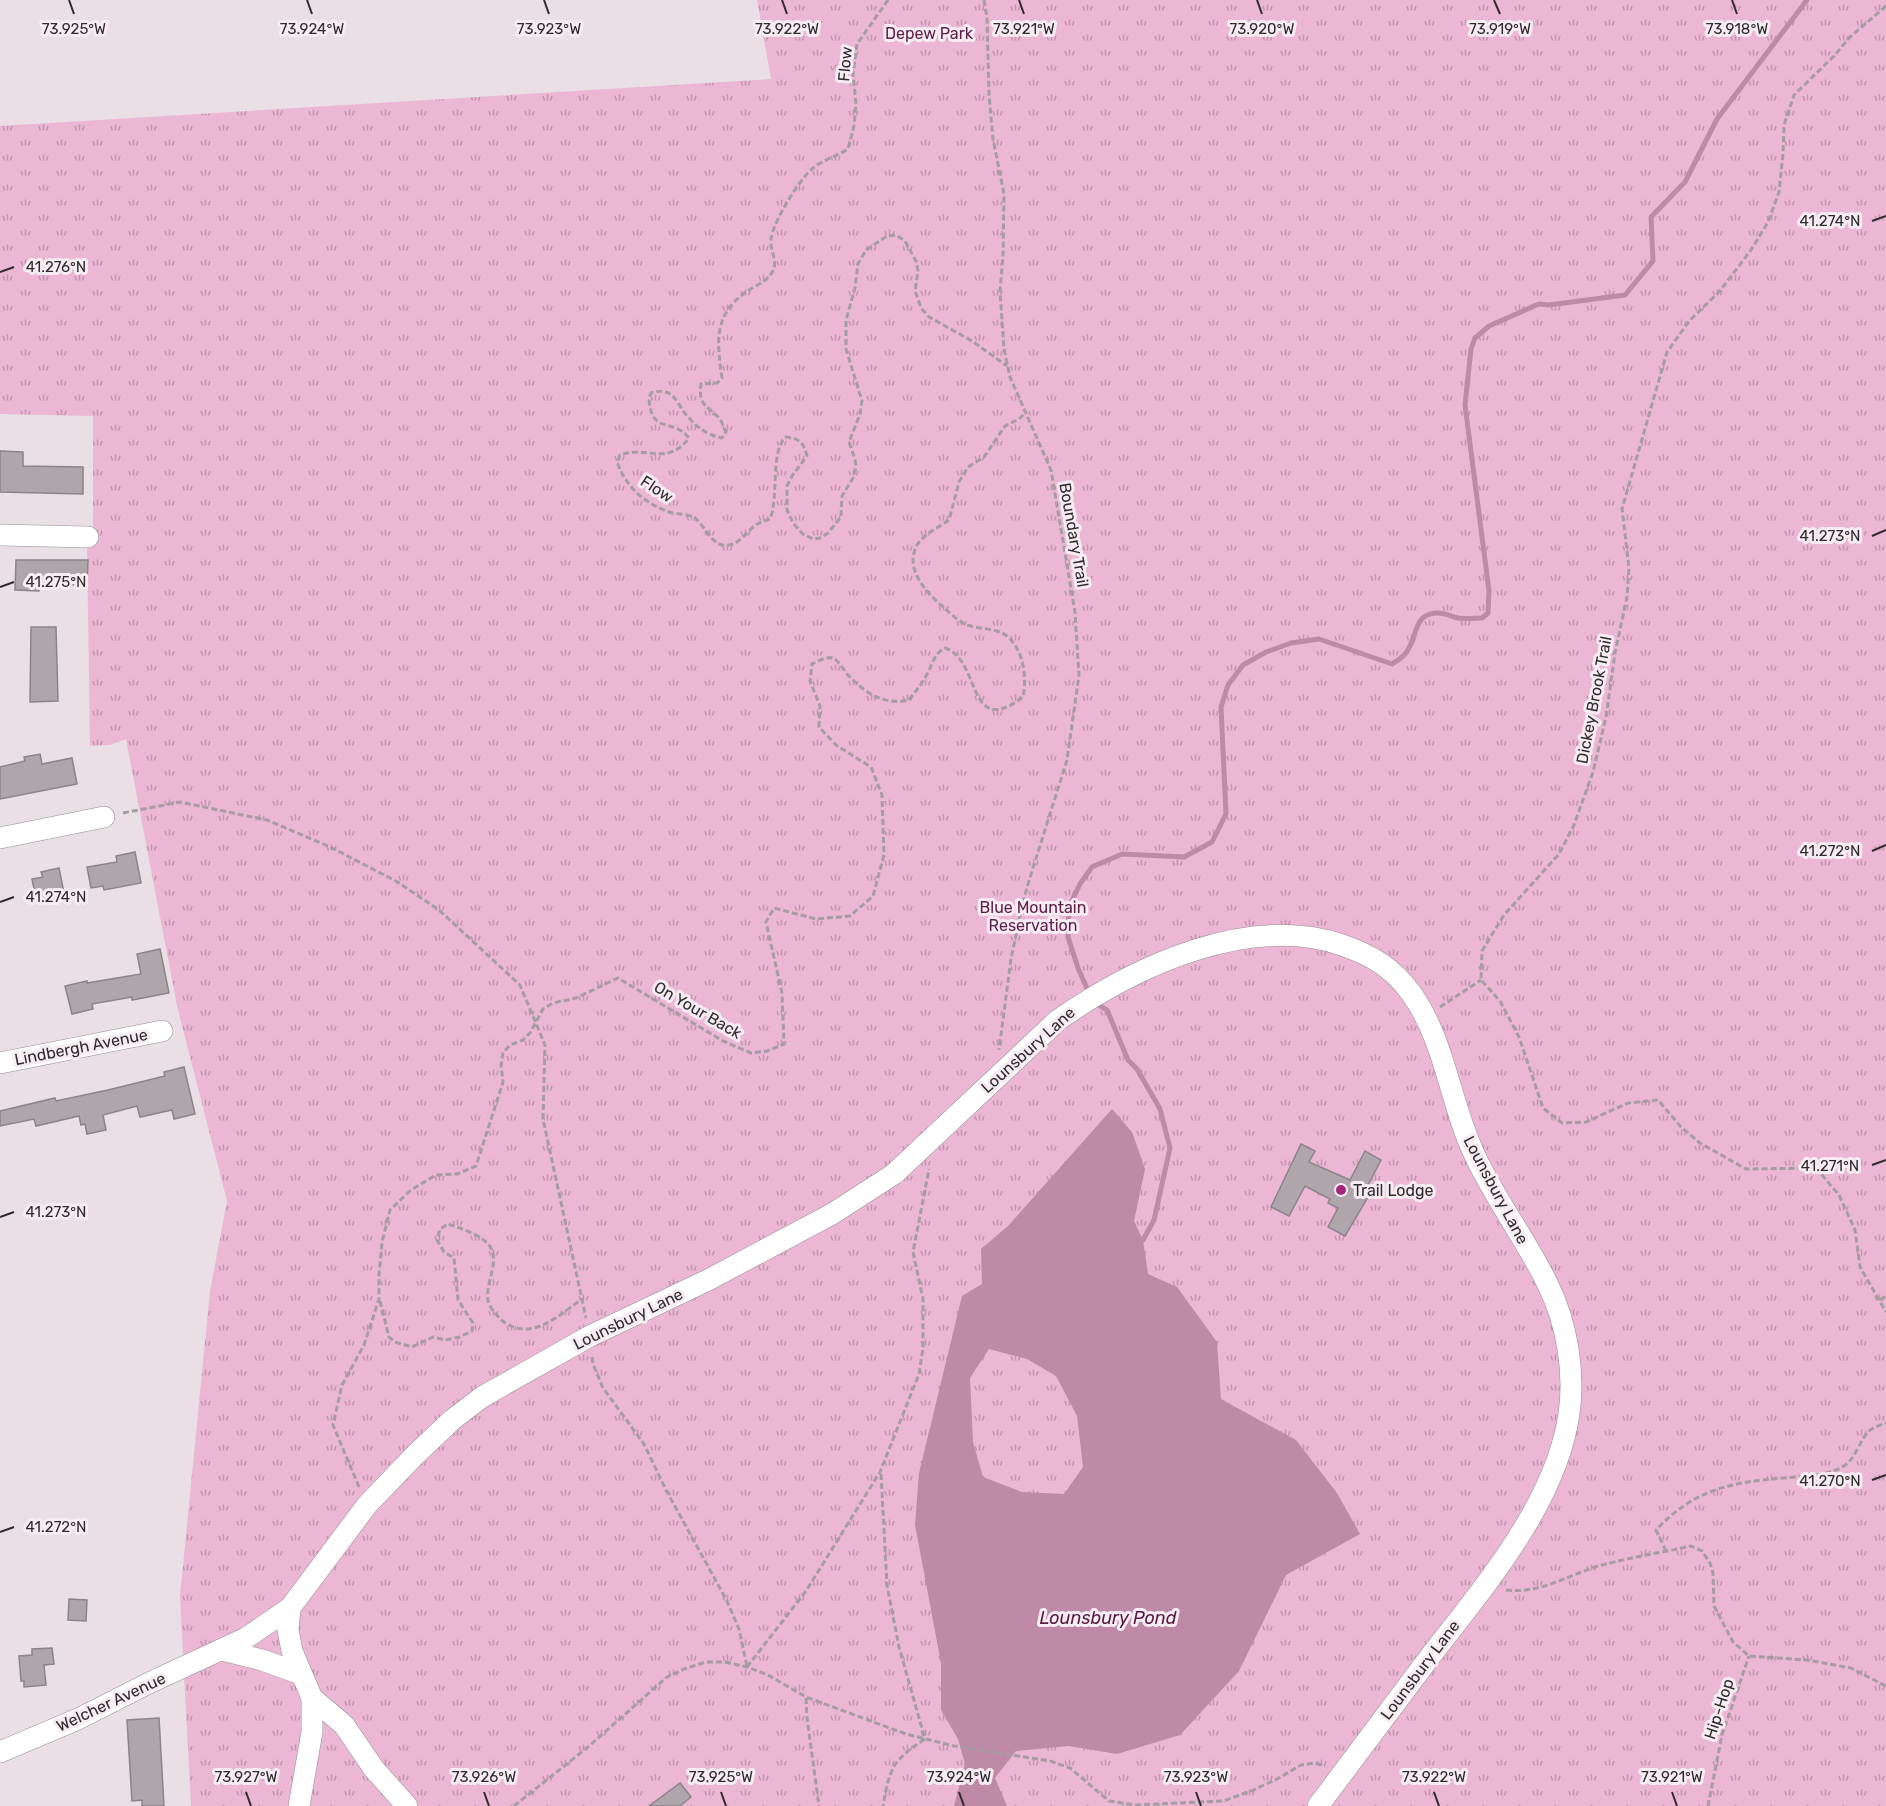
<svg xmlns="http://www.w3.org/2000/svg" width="1886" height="1806" font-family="Rubik,sans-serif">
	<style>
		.park { fill: url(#park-tufts) }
		.water { fill: #be8aa7; fill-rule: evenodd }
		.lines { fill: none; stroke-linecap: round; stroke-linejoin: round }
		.stream { stroke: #be8aa7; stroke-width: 5 }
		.building { fill: #afa6ab; stroke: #8c8488; stroke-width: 1.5 }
		.minor-casing { stroke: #958c91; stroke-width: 22 }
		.path { stroke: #a49da1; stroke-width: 3; stroke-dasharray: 6 3; stroke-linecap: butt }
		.minor { stroke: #fff; stroke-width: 21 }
		.ticks { fill: none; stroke: #2f2c2e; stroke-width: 2 }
		.poi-dot { fill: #a3277b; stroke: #f6ecf2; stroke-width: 2 }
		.labels { text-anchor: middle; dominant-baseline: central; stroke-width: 6; stroke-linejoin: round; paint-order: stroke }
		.park-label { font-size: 16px; fill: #5f2149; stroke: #f6ecf2 }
		.street-label { font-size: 16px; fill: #2f2c2e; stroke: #f6ecf2 }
		.poi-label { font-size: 16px; fill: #2f2c2e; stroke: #f6ecf2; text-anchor: start }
		.water-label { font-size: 18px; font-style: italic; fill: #581a43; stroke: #f6ecf2 }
		.ticks-label { font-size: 15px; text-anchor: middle; fill: #2f2c2e; stroke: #f6ecf2; stroke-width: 6; stroke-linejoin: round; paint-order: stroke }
	</style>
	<defs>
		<pattern id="park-tufts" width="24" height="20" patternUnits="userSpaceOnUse" patternTransform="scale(1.5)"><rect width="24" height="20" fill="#ecb7d5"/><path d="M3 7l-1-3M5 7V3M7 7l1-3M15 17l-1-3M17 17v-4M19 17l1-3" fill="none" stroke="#c095ad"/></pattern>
	</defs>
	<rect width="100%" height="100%" fill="#e9dfe4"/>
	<path class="park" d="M 757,0 L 1886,0 L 1886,1806 L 191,1806 L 180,1596 L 210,1291 L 227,1201 L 177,1006 L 126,739 L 110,745 L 90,746 L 87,545 L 93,544 L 93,416 L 0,414 L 0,126 L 771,79 Z"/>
	<path class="water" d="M 1112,1109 L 1132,1132 L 1145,1169 L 1134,1221 L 1143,1240 L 1148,1274 L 1177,1287 L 1217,1342 L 1221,1399 L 1296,1440 L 1337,1493 L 1360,1534 L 1286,1575 L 1239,1671 L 1180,1735 L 1117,1754 L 1069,1746 L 1016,1751 L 995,1778 L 1007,1806 L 954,1806 L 965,1764 L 958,1739 L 941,1710 L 941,1663 L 915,1525 L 919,1473 L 962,1296 L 982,1284 L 981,1249 L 1009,1225 ZM 989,1349 L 1027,1359 L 1056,1376 L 1077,1416 L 1083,1467 L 1064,1494 L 1022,1492 L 983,1477 L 973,1442 L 970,1378 Z"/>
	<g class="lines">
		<path class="stream" d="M 1089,993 L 1078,968 L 1068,937 L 1069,907 L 1080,884 L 1092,867 L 1122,854 L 1184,857 L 1212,842 L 1226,814 L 1221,707 L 1228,685 L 1243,665 L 1266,652 L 1291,643 L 1319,639 L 1392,664 C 1399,660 1406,655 1409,648 C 1417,634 1415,615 1435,613 C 1444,612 1450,616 1458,618 C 1465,619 1474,618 1482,618 L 1488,613 L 1489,591 L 1465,405 L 1471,349 L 1475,338 L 1489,326 L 1539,304 L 1549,305 L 1625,295 L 1653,261 L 1651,217 L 1685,182 L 1717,119 L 1807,0
			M 1095,1003 L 1107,1010 L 1128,1060 L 1137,1069 L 1160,1109 L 1170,1148 L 1154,1220 L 1143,1240"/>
	</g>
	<path class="building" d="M 0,451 L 23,452 L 23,466 L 83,467 L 83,494 L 0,492 Z
		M 16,560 L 88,560 L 87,585 L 39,584 L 39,591 L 15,590 Z
		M 31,627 L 56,627 L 58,701 L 30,702 Z
		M 40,754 L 42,764 L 72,758 L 77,784 L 0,799 L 0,767 L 25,761 L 24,757 Z
		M 135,852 L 141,883 L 104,890 L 103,886 L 91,888 L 87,867 L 117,862 L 116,856 Z
		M 59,868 L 64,893 L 36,899 L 32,879 L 43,877 L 41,872 Z
		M 160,949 L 169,993 L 132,1000 L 132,997 L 92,1004 L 93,1009 L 72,1014 L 65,986 L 87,981 L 87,983 L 141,974 L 137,954 Z
		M 184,1067 L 195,1114 L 174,1119 L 172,1110 L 140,1117 L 137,1106 L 103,1115 L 106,1130 L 87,1134 L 85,1124 L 81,1125 L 79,1116 L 36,1126 L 34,1119 L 0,1126 L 0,1111 L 55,1098 L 56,1101 L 108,1090 L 165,1076 L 164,1072 Z
		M 1301,1144 L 1315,1151 L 1309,1162 L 1350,1180 L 1365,1151 L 1381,1160 L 1366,1189 L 1371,1192 L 1345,1236 L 1328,1227 L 1338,1208 L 1328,1203 L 1330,1199 L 1305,1186 L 1289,1216 L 1271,1207 Z
		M 69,1599 L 87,1600 L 86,1621 L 68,1620 Z
		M 52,1648 L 54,1664 L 44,1665 L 46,1685 L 24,1687 L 24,1681 L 21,1681 L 19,1656 L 32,1655 L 32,1649 Z
		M 159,1718 L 164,1806 L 142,1806 L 142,1800 L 132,1801 L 127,1720 Z
		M 680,1783 L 691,1797 L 680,1806 L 649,1806 Z"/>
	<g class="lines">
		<defs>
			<path id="minor" d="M 0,535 L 88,537
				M 0,838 L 104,817
				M 0,1063 L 162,1031
				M 222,1650 L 262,1660 L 301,1674
				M 312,1698 L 344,1725 L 374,1769 L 407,1806
				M 0,1752 L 78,1719 L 149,1683 L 246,1638 L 290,1608
				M 299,1806 L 312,1732 L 312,1698 L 292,1651 L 288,1630 L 290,1608 L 367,1505 L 415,1455 L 452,1420 L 482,1397 L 590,1336 L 708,1280 L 832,1214 L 894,1174 L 1058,1020 C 1134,967 1248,913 1342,945 C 1371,955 1392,967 1411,993 C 1446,1042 1450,1105 1476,1158 C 1497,1202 1527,1241 1548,1285 C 1567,1323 1575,1372 1569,1414 C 1556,1504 1483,1588 1429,1658 C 1392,1707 1355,1756 1318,1806"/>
		</defs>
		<use href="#minor" class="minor-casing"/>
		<path class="path" d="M 888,0 L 857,44 L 853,74 L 856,104 L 854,126 L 848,149 C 837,156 822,160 812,169 C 799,180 773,222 771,239 C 769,251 780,262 771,274 C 765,283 754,286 746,292 C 713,315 717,343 722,378 L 717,383 L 701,384 C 698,406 707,405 719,418 C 722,422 724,427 726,432 L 722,438 C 708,435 699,429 690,419 C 676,406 676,385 651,393 L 649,398 C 651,436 673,417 689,438 C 667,467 646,445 620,455 L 617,462 C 626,487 644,503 669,512 C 678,515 688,513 696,519 C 704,526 711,542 722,545 C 739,548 746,531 757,524 C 761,522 765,521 770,519 C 779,498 770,450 786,437 C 799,438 804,443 807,456 L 792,476 L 787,486 L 787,510 L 793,523 L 803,534 L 813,539 L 820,538 L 828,533 L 841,517 L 842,496 L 853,478 L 856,467 L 855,459 L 849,442 L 860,414 L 862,401 L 846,349 L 846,320 L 855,288 L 858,264 L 866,250 L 887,236 L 896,235 L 905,241 L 916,261 L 918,271 L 915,291 L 921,308 L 929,317 L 972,341 L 1007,366
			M 984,0 L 987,18 L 989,95 L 993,139 L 1004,194 L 1003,256 L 1000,291 L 1004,349 L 1010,377 L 1051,470 L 1075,612 L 1079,675 L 1067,760 L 1027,887 L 1020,916 L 1011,959 L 999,1050
			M 1886,6 L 1850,37 L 1834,56 L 1794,95 L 1784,125 L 1783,154 L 1779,192 L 1768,222 L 1751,250 L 1719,292 L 1690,320 L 1667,352 L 1622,509 L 1629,568 L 1627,597 L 1615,653 L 1606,717 L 1593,772 L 1574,825 L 1559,854 L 1504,915 L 1482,951 L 1481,980 L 1500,1001 L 1519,1037 L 1543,1108 L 1562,1123 L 1586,1122 L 1628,1103 L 1658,1100 L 1681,1127 L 1700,1143 L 1746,1169 L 1816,1168 L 1839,1195 L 1855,1230 L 1860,1267 L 1886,1312
			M 123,813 L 180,802 L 267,820 L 328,846 L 396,881 L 439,910 L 520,985 L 545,1045 L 543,1119 L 586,1318
			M 1440,1007 L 1481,980
			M 1880,1300 L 1886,1296
			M 380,1301 L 389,1337 L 395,1342 L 412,1347 L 433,1337 L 445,1340 L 460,1337 L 472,1331 L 473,1323 L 458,1300 L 454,1258 L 444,1252 L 437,1240 L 440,1229 L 448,1224 C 460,1228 481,1235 489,1245 C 501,1261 485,1282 488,1300 C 490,1309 497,1316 504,1322 C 532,1342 559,1315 582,1299
			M 592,1357 L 593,1364 L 603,1388 L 644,1444 L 666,1490 L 727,1601 L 739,1629 L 747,1667
			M 881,1474 L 887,1585 L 899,1647 L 925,1739 C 892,1761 890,1767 883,1806
			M 359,1487 L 333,1425 L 342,1385 L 364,1345 L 379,1299 L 379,1276 L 382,1242 L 390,1210 L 411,1190 L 436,1175 L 457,1174 L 476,1166 L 503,1082 L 501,1065 L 503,1053 L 510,1045 L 523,1040 L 530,1033 L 543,1009 L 553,1003 L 576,998 L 618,978 L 723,1041 L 751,1053 L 767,1051 L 784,1044 L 782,993 L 766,922 L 774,908 L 816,919 L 850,916 L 873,896 L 884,855 L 882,795 L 871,767 L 836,745 L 819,727 L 820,706 L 810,681 L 812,664 C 819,661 827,655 835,659 C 839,662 844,670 847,674 C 864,692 883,706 909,700 C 915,692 921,685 926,676 C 932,666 934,653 945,648 C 982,660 966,740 1023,697 C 1027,679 1024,651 1008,637 C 997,627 978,630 965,624 C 957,620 950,613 943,607 C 926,592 904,569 917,545 C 925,533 938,528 949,520 L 959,482 L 968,467 L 984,457 L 1005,426 L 1019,419 L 1026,412
			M 1666,1551 L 1656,1530 C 1693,1490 1731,1482 1784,1478 C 1804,1476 1823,1477 1842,1467 C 1855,1461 1859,1441 1869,1431 C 1873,1427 1881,1425 1886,1423
			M 1506,1590 C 1537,1594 1566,1577 1595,1567 C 1626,1558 1659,1553 1691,1546 L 1702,1551 L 1710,1563 L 1713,1573 L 1714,1606 L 1733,1642 L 1749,1656 L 1807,1660 L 1851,1668 L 1886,1686
			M 747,1667 L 806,1591 L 880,1472 L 919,1374 L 923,1348 L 923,1299 L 913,1252 L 929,1169
			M 806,1698 L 807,1718 L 819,1806
			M 514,1806 L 588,1747 L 667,1677 L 684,1669 L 706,1662 L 725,1662 L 747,1667 L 768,1675 L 806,1697 L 906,1734 L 954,1746 L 1050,1761 L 1070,1768 L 1109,1801 L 1135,1805 L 1223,1801 L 1251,1791 L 1277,1779 L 1301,1765 L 1315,1763 L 1325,1766
			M 1708,1806 L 1722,1735 L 1749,1656"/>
		<use href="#minor" class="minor"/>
	</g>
	<path class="ticks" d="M 69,0 L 74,14M 307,0 L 312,14M 544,0 L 549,14M 782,0 L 787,14M 1019,0 L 1024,14M 1257,0 L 1262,14M 1494,0 L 1500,14M 1732,0 L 1737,14M 1872,221 L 1886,216M 0,272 L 14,267M 1872,536 L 1886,530M 0,587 L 14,582M 1872,851 L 1886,845M 0,902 L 14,897M 1872,1165 L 1886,1160M 0,1217 L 14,1212M 1872,1480 L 1886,1475M 0,1532 L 14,1527M 246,1792 L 251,1806M 484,1792 L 489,1806M 721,1792 L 726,1806M 959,1792 L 964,1806M 1196,1792 L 1201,1806M 1434,1792 L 1439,1806M 1672,1792 L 1677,1806"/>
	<circle class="poi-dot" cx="1341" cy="1190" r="6"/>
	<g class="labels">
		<g class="park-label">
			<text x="929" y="33">Depew Park</text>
			<text x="1033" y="907">Blue Mountain<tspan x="1033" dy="18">Reservation</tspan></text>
		</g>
		<g class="street-label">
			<text transform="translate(845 64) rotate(-85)">Flow</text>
			<text transform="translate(657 489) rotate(33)">Flow</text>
			<text transform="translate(1074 535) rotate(80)">Boundary Trail</text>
			<text transform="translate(1594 700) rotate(-79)">Dickey Brook Trail</text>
			<text transform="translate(698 1010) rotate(30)">On Your Back</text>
			<text transform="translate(81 1047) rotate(-11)">Lindbergh Avenue</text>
			<text transform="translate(1028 1050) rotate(-42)">Lounsbury Lane</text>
			<text transform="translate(1496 1190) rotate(62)">Lounsbury Lane</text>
			<text transform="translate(628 1319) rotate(-26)">Lounsbury Lane</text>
			<text transform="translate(1420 1670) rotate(-53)">Lounsbury Lane</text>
			<text transform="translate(111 1702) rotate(-25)">Welcher Avenue</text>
			<text transform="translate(1719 1709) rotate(-72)">Hip-Hop</text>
		</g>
		<g class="poi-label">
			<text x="1353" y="1190">Trail Lodge</text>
		</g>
		<g class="water-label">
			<text x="1108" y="1618">Lounsbury Pond</text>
		</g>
	</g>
	<g class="ticks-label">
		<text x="787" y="34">73.922°W</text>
		<text x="74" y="34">73.925°W</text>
		<text x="312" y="34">73.924°W</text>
		<text x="549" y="34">73.923°W</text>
		<text x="1024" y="34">73.921°W</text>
		<text x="1262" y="34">73.920°W</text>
		<text x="1500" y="34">73.919°W</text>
		<text x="1737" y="34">73.918°W</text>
		<text x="1830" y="226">41.274°N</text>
		<text x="56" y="272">41.276°N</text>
		<text x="1830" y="541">41.273°N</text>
		<text x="56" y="587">41.275°N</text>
		<text x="1830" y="856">41.272°N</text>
		<text x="56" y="902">41.274°N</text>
		<text x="1830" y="1171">41.271°N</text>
		<text x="56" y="1217">41.273°N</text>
		<text x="1830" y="1486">41.270°N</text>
		<text x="56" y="1532">41.272°N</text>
		<text x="246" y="1782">73.927°W</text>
		<text x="484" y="1782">73.926°W</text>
		<text x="721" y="1782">73.925°W</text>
		<text x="959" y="1782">73.924°W</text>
		<text x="1196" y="1782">73.923°W</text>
		<text x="1434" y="1782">73.922°W</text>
		<text x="1672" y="1782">73.921°W</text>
	</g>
</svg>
